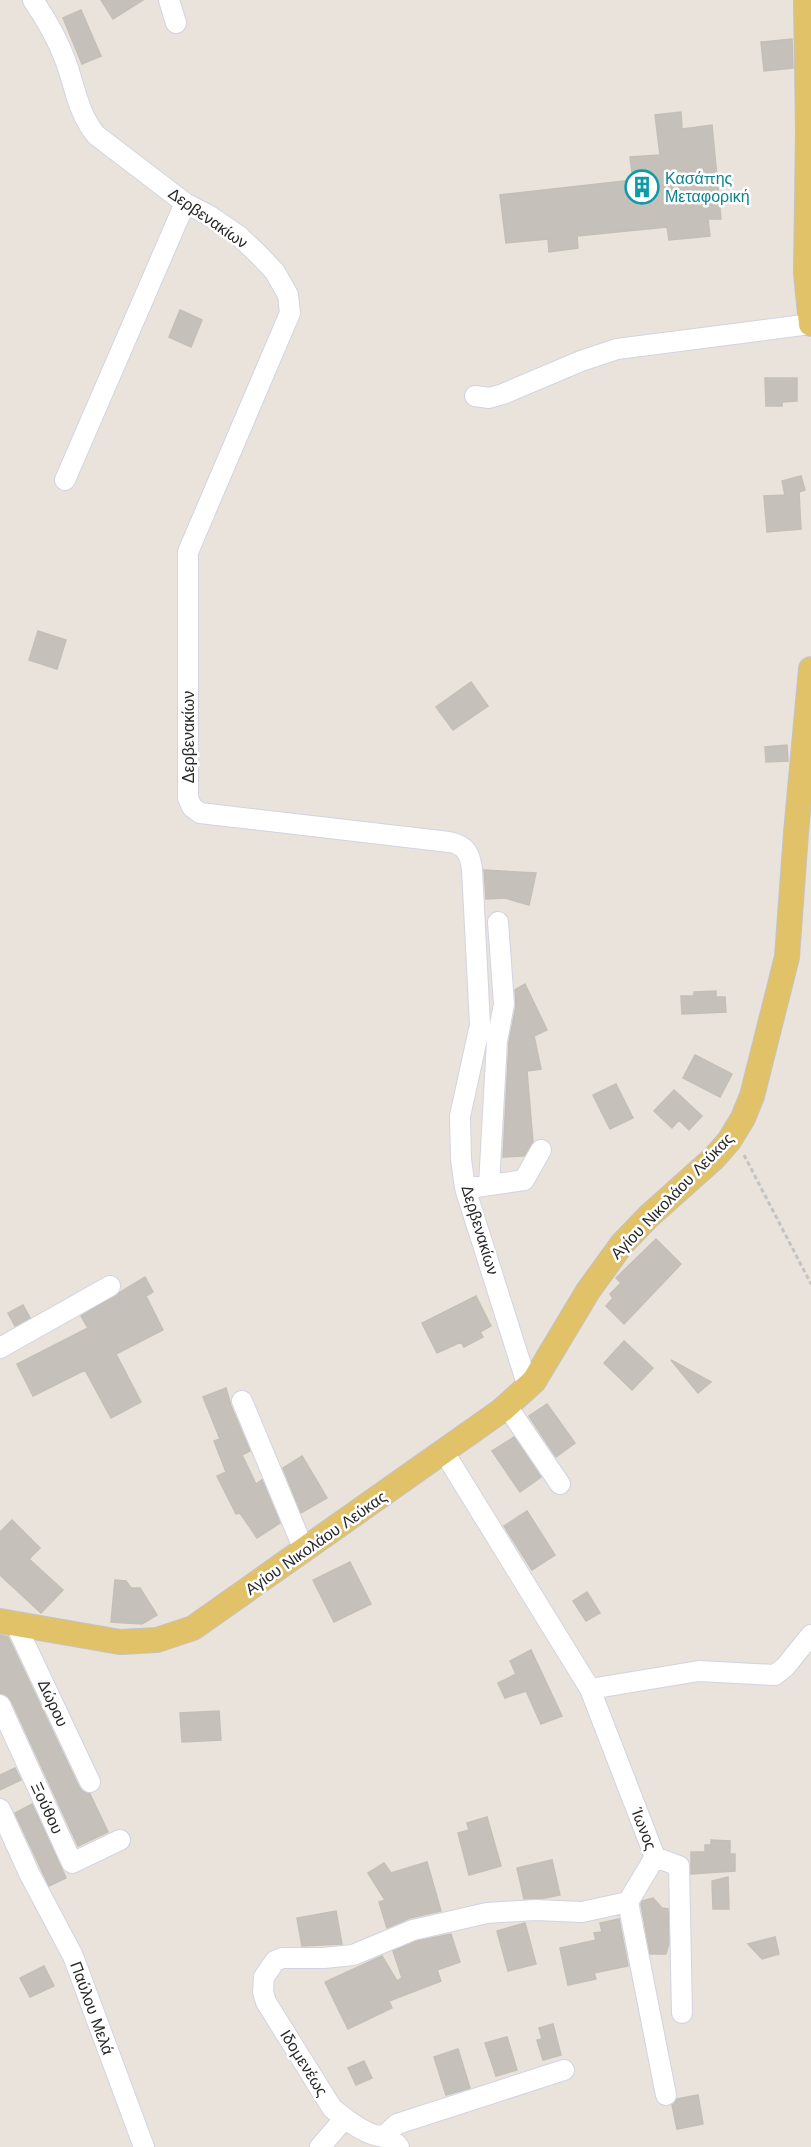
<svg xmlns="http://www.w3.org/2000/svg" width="811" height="2147" font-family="'Work Sans',sans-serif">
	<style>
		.building { fill: #c5c1ba; stroke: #c4bfb6; stroke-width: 1.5 }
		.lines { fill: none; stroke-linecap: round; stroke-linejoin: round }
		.minor-casing { stroke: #d1d4e0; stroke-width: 22 }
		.major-casing { stroke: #c3c3c3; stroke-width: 26 }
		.path { stroke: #c3c3c3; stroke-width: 3; stroke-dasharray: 4.5 3; stroke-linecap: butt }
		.minor { stroke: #fff; stroke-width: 20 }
		.major { stroke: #e1c269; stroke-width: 24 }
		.labels { text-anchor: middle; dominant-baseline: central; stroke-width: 5; stroke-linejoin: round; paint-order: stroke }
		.culture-label { font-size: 16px; fill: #0d838f; stroke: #fff; text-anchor: start }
		.street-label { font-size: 16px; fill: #282828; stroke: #fff }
	</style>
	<rect width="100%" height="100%" fill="#e9e3db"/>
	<path class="building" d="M 101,0 L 143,0 L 113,19 Z
		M 81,10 L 101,56 L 82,64 L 63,18 Z
		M 792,39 L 793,68 L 764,71 L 761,42 Z
		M 681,112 L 682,129 L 712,125 L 721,219 L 708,219 L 710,236 L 669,240 L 667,227 L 577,236 L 578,248 L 549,252 L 548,239 L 506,243 L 500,195 L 633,180 L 630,157 L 660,155 L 655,115 Z
		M 180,310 L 202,320 L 191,347 L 169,337 Z
		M 765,378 L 797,378 L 797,401 L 782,402 L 782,406 L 766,406 Z
		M 801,476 L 805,490 L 799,492 L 801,529 L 767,532 L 764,496 L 785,495 L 782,481 Z
		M 38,631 L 66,640 L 57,669 L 29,660 Z
		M 471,682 L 488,706 L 453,730 L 436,707 Z
		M 787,745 L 788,761 L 766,762 L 765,747 Z
		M 484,870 L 536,873 L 529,905 L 505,898 L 486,899 Z
		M 525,984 L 547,1030 L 534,1036 L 541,1069 L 527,1071 L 533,1142 L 524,1156 L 503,1157 L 509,1042 L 516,1006 L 515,990 Z
		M 716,991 L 716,997 L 725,997 L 726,1012 L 682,1014 L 681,996 L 694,996 L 694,992 Z
		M 695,1055 L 732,1074 L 720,1097 L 683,1078 Z
		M 616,1084 L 633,1118 L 610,1129 L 593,1095 Z
		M 674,1090 L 702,1116 L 689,1130 L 679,1120 L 672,1128 L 654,1111 Z
		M 656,1239 L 681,1264 L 624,1324 L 606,1306 L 613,1298 L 610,1294 L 621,1283 L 616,1278 Z
		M 145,1277 L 153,1292 L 146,1296 L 163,1330 L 116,1354 L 141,1402 L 111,1418 L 85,1370 L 33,1396 L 17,1364 L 88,1328 L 81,1316 Z
		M 476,1296 L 491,1326 L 480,1332 L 483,1337 L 464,1347 L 461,1342 L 437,1353 L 422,1323 Z
		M 23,1305 L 30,1318 L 15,1326 L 8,1313 Z
		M 624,1341 L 653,1368 L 632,1390 L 604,1363 Z
		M 671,1360 L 711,1382 L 698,1393 Z
		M 226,1388 L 231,1406 L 250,1451 L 242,1455 L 256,1484 L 262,1480 L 280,1523 L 257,1538 L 240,1513 L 236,1514 L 217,1476 L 226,1472 L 214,1441 L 220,1439 L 203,1397 Z
		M 547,1404 L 575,1443 L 556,1457 L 529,1416 Z
		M 514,1437 L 541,1477 L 520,1492 L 492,1451 Z
		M 302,1456 L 327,1498 L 301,1513 L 283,1468 Z
		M 527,1511 L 555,1555 L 532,1570 L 504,1526 Z
		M 12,1520 L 40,1548 L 29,1559 L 63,1590 L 41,1613 L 0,1575 L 0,1532 Z
		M 350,1562 L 371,1604 L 334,1622 L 313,1580 Z
		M 115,1580 L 126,1581 L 131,1588 L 140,1588 L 157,1615 L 142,1624 L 111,1622 Z
		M 587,1592 L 600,1613 L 586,1621 L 573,1601 Z
		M 0,1635 L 8,1637 L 79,1787 L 84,1792 L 90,1794 L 108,1832 L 78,1846 L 11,1700 L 6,1695 L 0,1693 Z
		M 531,1650 L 562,1716 L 541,1724 L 526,1691 L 505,1698 L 498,1683 L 516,1674 L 510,1661 Z
		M 219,1711 L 221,1740 L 182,1742 L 180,1713 Z
		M 15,1768 L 21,1780 L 0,1790 L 0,1775 Z
		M 32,1804 L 66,1878 L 49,1886 L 15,1813 Z
		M 487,1817 L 501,1866 L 469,1875 L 458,1833 L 469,1830 L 467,1823 Z
		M 711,1840 L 730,1841 L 730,1854 L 735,1854 L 735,1871 L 691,1874 L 691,1852 L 705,1852 L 705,1845 L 711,1845 Z
		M 552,1860 L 560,1895 L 545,1898 L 524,1899 L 517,1868 Z
		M 427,1862 L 441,1911 L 410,1918 L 387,1928 L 379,1902 L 385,1900 L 368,1873 L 384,1863 L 391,1873 Z
		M 728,1877 L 729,1909 L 713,1909 L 712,1881 Z
		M 653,1898 L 662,1908 L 668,1909 L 669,1943 L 666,1954 L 650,1954 L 641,1904 L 642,1901 Z
		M 336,1911 L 342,1944 L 302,1946 L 297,1918 Z
		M 619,1919 L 628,1966 L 594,1973 L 596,1979 L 568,1985 L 560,1948 L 596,1940 L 594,1933 L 602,1932 L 600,1923 Z
		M 525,1923 L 536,1964 L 508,1971 L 497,1931 Z
		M 451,1934 L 460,1962 L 437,1970 L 441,1981 L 389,2001 L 392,2008 L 348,2029 L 325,1982 L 382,1956 L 397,1981 L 402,1978 L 393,1951 L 417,1941 Z
		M 775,1937 L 779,1954 L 762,1959 L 748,1944 Z
		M 44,1966 L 54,1986 L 30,1997 L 20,1978 Z
		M 553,2024 L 561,2055 L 543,2060 L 537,2040 L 542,2039 L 539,2028 Z
		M 507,2037 L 517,2070 L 496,2076 L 485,2043 Z
		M 458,2049 L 470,2088 L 446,2095 L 434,2057 Z
		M 364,2061 L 372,2078 L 356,2085 L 348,2068 Z
		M 698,2095 L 703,2124 L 677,2129 L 672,2105 L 677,2099 Z"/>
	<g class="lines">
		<defs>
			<path id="minor" d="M 33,0 C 46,19 58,40 66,62 C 75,87 78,113 96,135 L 185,203 L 210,216 L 239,236 L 258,254 L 275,272 L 288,295 L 290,313 L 188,552 L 188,798 L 192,807 L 200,813 L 449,842 C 466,845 470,854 472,869 L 480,1025 L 460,1116 L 461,1159 L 465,1188 L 528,1387
				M 169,0 L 176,23
				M 475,396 L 489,398 L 503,394 L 581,361 L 617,349 L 811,324
				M 65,480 L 185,203
				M 489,1185 L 497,1041 L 504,1004 L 498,922
				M 476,1187 L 524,1180 L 541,1150
				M 0,1348 L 110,1286
				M 242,1401 L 304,1550
				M 507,1406 L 560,1484
				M 15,1623 L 90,1782
				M 590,1689 L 699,1671 L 775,1675 L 785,1667 L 811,1635
				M 0,1705 L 72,1863 L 120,1840
				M 0,1809 L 29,1873 L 73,1956 L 144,2147
				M 655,1857 L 679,1866 L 682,2013
				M 628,1902 L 666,2095
				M 384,2136 L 397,2124 L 564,2070
				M 320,2147 L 344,2119
				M 399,2147 C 391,2135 381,2138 369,2133 C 355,2127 344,2118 332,2108 L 266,2002 L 263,1992 L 264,1977 L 275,1961 L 282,1958 L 324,1958 L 353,1955 L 413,1930 L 487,1913 L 535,1910 L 582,1912 L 628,1902 L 655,1857 L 590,1689 L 444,1452"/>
			<path id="major" d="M 806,0 L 808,130 L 806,273 L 811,324
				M 0,1621 L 120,1642 L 157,1640 L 193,1628 L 502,1410 L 534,1381 L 588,1291 L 622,1244 L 649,1216 L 714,1158 L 729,1141 L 743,1118 L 752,1096 L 787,957 L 796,833 L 811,669"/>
		</defs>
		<use href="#minor" class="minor-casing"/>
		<use href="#major" class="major-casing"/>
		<path class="path" d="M 744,1155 L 811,1284"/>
		<use href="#minor" class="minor"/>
		<use href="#major" class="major"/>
	</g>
	<defs>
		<symbol id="building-ring" viewBox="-11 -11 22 22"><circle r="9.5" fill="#fff" stroke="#0f9aa8" stroke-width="1.5"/><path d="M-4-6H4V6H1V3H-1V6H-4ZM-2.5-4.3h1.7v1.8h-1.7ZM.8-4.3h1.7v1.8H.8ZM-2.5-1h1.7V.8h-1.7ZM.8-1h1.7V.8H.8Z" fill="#0f9aa8"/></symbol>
	</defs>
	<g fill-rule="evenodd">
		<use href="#building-ring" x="623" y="168" width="38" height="38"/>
	</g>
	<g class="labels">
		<g class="culture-label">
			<text x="665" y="178">Κασάπης<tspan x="665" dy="18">Μεταφορική</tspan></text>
		</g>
		<g class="street-label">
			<text transform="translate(208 218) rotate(35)">Δερβενακίων</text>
			<text transform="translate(188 737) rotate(-90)">Δερβενακίων</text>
			<text transform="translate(672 1196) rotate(-46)">Αγίου Νικολάου Λεύκας</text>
			<text transform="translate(480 1230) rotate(73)">Δερβενακίων</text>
			<text transform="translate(316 1543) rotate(-35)">Αγίου Νικολάου Λεύκας</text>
			<text transform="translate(53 1703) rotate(65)">Δώρου</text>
			<text transform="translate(47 1808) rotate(65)">Ξούθου</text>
			<text transform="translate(644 1829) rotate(69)">Ίωνος</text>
			<text transform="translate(92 2008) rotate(70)">Παύλου Μελά</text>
			<text transform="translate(304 2063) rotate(58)">Ιδομενέως</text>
		</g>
	</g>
</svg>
